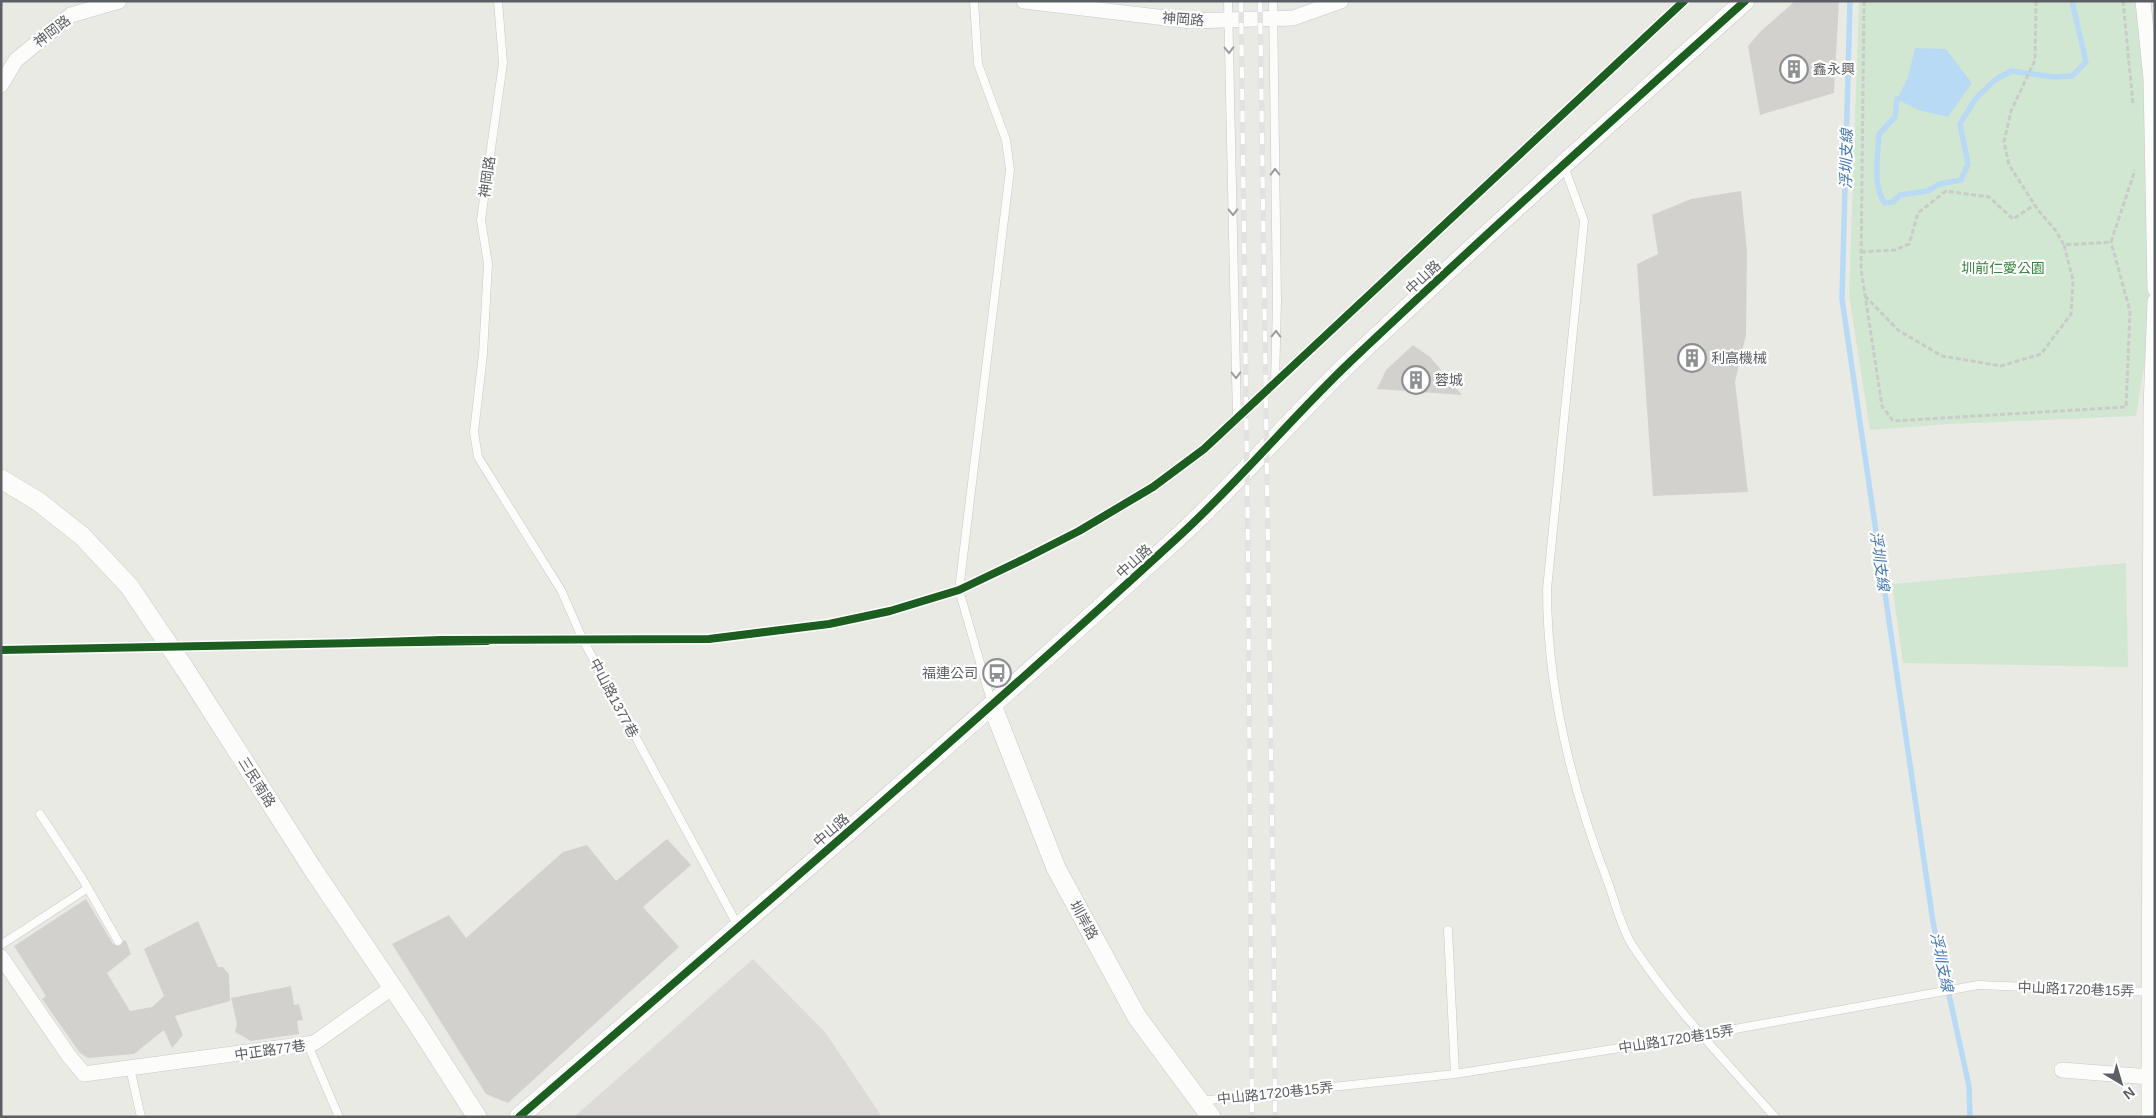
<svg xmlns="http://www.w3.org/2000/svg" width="2156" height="1118" font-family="Helvetica,'Noto Sans TC',sans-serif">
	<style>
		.industrial { fill: #dcdbd8 }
		.green { fill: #d2e7d1 }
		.water { fill: #b9daf4 }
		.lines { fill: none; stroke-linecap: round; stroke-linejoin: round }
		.stream { stroke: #b9daf4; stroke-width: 5.5 }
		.building { fill: #d2d1ce }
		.service-casing { stroke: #c7c7c7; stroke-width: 9 }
		.minor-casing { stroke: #c7c7c7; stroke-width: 16 }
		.tertiary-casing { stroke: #c7c7c7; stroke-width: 20 }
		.path { stroke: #c8cbc9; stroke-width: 3; stroke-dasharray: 5 2.5; stroke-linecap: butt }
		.service { stroke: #fcfcfb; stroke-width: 8 }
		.minor { stroke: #fcfcfb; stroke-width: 15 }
		.tertiary { stroke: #fcfcfb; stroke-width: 19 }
		.rail-casing { stroke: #e2e2e2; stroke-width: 5.5 }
		.rail { stroke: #fff; stroke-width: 4; stroke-dasharray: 11; stroke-linecap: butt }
		.cycleway-casing { stroke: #fff; stroke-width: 11 }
		.cycleway { stroke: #1b5e20; stroke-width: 8 }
		.oneway { stroke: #9b9d9f }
		.labels { text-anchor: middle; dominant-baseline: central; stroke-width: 4.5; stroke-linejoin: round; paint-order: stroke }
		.street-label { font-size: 14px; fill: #5b5e62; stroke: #fff }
		.poi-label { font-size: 14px; fill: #5b5e62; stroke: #fff; text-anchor: start }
		.park-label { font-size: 14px; fill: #39843e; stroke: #fff }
		.water-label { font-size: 15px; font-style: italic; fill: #4579b4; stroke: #fff }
	</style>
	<rect width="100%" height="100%" fill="#eaeae5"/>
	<path class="industrial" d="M 753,959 L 825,1032 L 882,1117 L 574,1117 Z"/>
	<path class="green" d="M 1859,1 L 2143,1 L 2155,298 L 2136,416 L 1950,424 L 1870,430 L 1849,295 Z
		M 2126,563 L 2128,667 L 1903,663 L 1892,584 Z"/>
	<path class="water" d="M 1915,48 L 1946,49 L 1972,83 L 1948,117 L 1918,110 L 1897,99 L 1908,77 Z"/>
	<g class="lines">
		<path class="stream" d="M 1850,1 L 1842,299 L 1933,922 L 1969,1086 L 1970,1117
			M 1897,99 L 1895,117 L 1879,134 C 1878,153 1872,188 1885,203 L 1893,202 L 1900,195 L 1928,191 L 1939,184 L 1961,180 L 1968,164 L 1960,124 L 1976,98 L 1995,80 L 2011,71 L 2054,77 L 2072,76 L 2086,62 L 2072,1"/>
	</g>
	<path class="building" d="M 1795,1 L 1839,1 L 1834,93 L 1760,115 L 1748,46 L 1761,31 Z
		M 1741,191 L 1747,252 L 1746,335 L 1735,382 L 1748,492 L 1653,496 L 1637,264 L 1658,254 L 1652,215 L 1691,199 Z
		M 1413,345 L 1430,357 L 1462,395 L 1377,389 L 1386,370 Z
		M 667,839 L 691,865 L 643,907 L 679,947 L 508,1103 L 486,1094 L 392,944 L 449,915 L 466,938 L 563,852 L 587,845 L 616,881 Z
		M 86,899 L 113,944 L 120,946 L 124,940 L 126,941 L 131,954 L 107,973 L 130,1011 L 152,1007 L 164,996 L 144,949 L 198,921 L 218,967 L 223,967 L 229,974 L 230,1001 L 175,1016 L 183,1035 L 172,1048 L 164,1030 L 134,1054 L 88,1058 L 80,1053 L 42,999 L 46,996 L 14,946 Z
		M 291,986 L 294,1005 L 299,1004 L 303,1020 L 297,1021 L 299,1034 L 251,1041 L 235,1032 L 237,1024 L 231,998 Z"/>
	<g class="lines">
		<defs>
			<path id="service" d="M 498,1 L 503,63 L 481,220 L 488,264 L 483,354 L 474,432 L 478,457 L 561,590 L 583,640 L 738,926
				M 974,1 L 978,64 L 1006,140 L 1010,170 L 959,590 L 992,704
				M 1228,1 L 1237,420
				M 1273,1 L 1277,300 L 1275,383
				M 1564,166 L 1584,221 L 1547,589 C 1547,691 1572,790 1609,885 C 1615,903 1622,929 1632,945 C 1673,1007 1725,1061 1775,1117
				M 40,814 L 82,878 L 118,941
				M 1448,930 L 1455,1074
				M 1,945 L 88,888
				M 308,1045 L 339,1117
				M 130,1068 L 141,1117
				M 1200,1101 L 1455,1074 L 1702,1035 L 1978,985 L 2151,992"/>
			<path id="minor" d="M 1024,1 L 1191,21 L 1293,18 L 1341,1
				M 2143,1 L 2151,79 L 2155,289
				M 1,85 L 16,60 L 71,15 L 119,1
				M 1,957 L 69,1056 L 84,1074 L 314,1043 L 393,987
				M 2062,1070 L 2150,1077
				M 2149,1117 L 2151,408 L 2155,301"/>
			<path id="tertiary" d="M 1,479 L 39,502 L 82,536 L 129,586 L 185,669 L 312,868 L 416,1022 L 477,1117
				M 992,705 L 1056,868 L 1137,1017 L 1211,1117
				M 519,1117 C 740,926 961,736 1176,539 C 1238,483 1291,418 1351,361 C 1480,239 1612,120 1745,1"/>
		</defs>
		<use href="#service" class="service-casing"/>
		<use href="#minor" class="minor-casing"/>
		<use href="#tertiary" class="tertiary-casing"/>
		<path class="path" d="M 1864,1 L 1861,269 L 1882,406 L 1893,421 L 2126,407 L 2130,311 L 2111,242
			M 2036,1 L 2035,60 L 2011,111 L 2004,142 L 2009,165 L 2038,210 L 2056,231 L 2064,245
			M 2123,1 L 2133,104
			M 1861,252 L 1895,250 L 1909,244 L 1918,213 L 1946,191 L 1989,197 L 2013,219 L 2034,205
			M 1865,296 L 1898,330 L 1942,356 L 2001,366 L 2041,354 L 2071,314 L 2073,280 L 2064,245 L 2111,242 L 2135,170"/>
		<use href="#service" class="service"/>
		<use href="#minor" class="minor"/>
		<use href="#tertiary" class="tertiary"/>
		<defs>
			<path id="rail" d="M 1241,1 L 1248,549 L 1252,1117
				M 1260,1 L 1274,955 L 1275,1117"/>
		</defs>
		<use href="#rail" class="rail-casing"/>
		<use href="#rail" class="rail"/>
		<defs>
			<path id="cycleway" d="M 487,641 L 352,643 L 441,640 L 709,639 L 829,624 L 890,611 L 959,590 L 1026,558 L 1079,531 L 1153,487 L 1204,449 L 1684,1
				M 1,650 L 359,643
				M 519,1117 C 740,926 961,736 1176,539 C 1238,483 1291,418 1351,361 C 1480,239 1612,120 1745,1"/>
		</defs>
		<use href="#cycleway" class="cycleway-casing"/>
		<use href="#cycleway" class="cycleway"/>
	</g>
	<defs><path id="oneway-chevron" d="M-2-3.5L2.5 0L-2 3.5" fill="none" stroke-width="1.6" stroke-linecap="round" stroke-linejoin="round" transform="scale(1.25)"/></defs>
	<g class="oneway">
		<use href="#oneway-chevron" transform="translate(1229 50) rotate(89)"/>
		<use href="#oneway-chevron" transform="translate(1275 172) rotate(-91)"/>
		<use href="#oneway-chevron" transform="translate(1233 212) rotate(89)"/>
		<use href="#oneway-chevron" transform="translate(1276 334) rotate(-89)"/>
		<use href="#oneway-chevron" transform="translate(1236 375) rotate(89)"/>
	</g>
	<defs>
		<symbol id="building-ring" viewBox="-11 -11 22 22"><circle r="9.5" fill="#fff" stroke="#8d8f90" stroke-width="1.5"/><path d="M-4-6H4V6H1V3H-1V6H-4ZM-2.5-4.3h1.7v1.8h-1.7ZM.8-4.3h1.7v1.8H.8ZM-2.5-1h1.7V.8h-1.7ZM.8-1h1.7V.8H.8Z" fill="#8d8f90"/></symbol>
		<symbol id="bus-ring" viewBox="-11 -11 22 22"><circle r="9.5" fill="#fff" stroke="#8d8f90" stroke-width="1.5"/><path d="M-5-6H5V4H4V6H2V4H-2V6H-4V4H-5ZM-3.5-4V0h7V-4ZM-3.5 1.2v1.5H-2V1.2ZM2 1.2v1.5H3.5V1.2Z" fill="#8d8f90"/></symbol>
	</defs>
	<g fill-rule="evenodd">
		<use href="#building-ring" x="1778" y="53" width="32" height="32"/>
		<use href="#building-ring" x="1676" y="342" width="32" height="32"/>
		<use href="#building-ring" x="1400" y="364" width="32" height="32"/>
		<use href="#bus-ring" x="981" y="657" width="32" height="32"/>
	</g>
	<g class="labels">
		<g class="street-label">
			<text transform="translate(1183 19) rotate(4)">神岡路</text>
			<text transform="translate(52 31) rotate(-38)">神岡路</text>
			<text transform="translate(487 177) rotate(-82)">神岡路</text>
			<text transform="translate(1423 277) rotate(-43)">中山路</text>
			<text transform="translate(1134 561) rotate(-42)">中山路</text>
			<text transform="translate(614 698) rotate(62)">中山路1377巷</text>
			<text transform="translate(257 782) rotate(58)">三民南路</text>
			<text transform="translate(831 830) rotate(-41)">中山路</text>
			<text transform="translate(1084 920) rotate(61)">圳岸路</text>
			<text transform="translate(2076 989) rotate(2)">中山路1720巷15弄</text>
			<text transform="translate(1676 1039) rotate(-9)">中山路1720巷15弄</text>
			<text transform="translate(270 1050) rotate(-8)">中正路77巷</text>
			<text transform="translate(1275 1093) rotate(-6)">中山路1720巷15弄</text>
		</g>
		<g class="poi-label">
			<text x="1813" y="69">鑫永興</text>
			<text x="1711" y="358">利高機械</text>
			<text x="1435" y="380">蓉城</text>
			<text x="978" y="673" text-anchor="end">福連公司</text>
		</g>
		<g class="park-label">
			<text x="2003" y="268">圳前仁愛公園</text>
		</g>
		<g class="water-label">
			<text transform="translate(1846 159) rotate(-89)">浮圳支線</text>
			<text transform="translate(1880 561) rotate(82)">浮圳支線</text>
			<text transform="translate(1942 962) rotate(78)">浮圳支線</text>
		</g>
	</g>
	<rect width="2156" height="1118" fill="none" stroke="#5b5e62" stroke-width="5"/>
	<g transform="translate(2121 1083) rotate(142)" stroke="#ffffff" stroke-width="4" paint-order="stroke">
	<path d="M0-4L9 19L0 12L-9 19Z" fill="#5b5e62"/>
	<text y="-8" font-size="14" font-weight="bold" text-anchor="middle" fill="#5b5e62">N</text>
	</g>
</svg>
